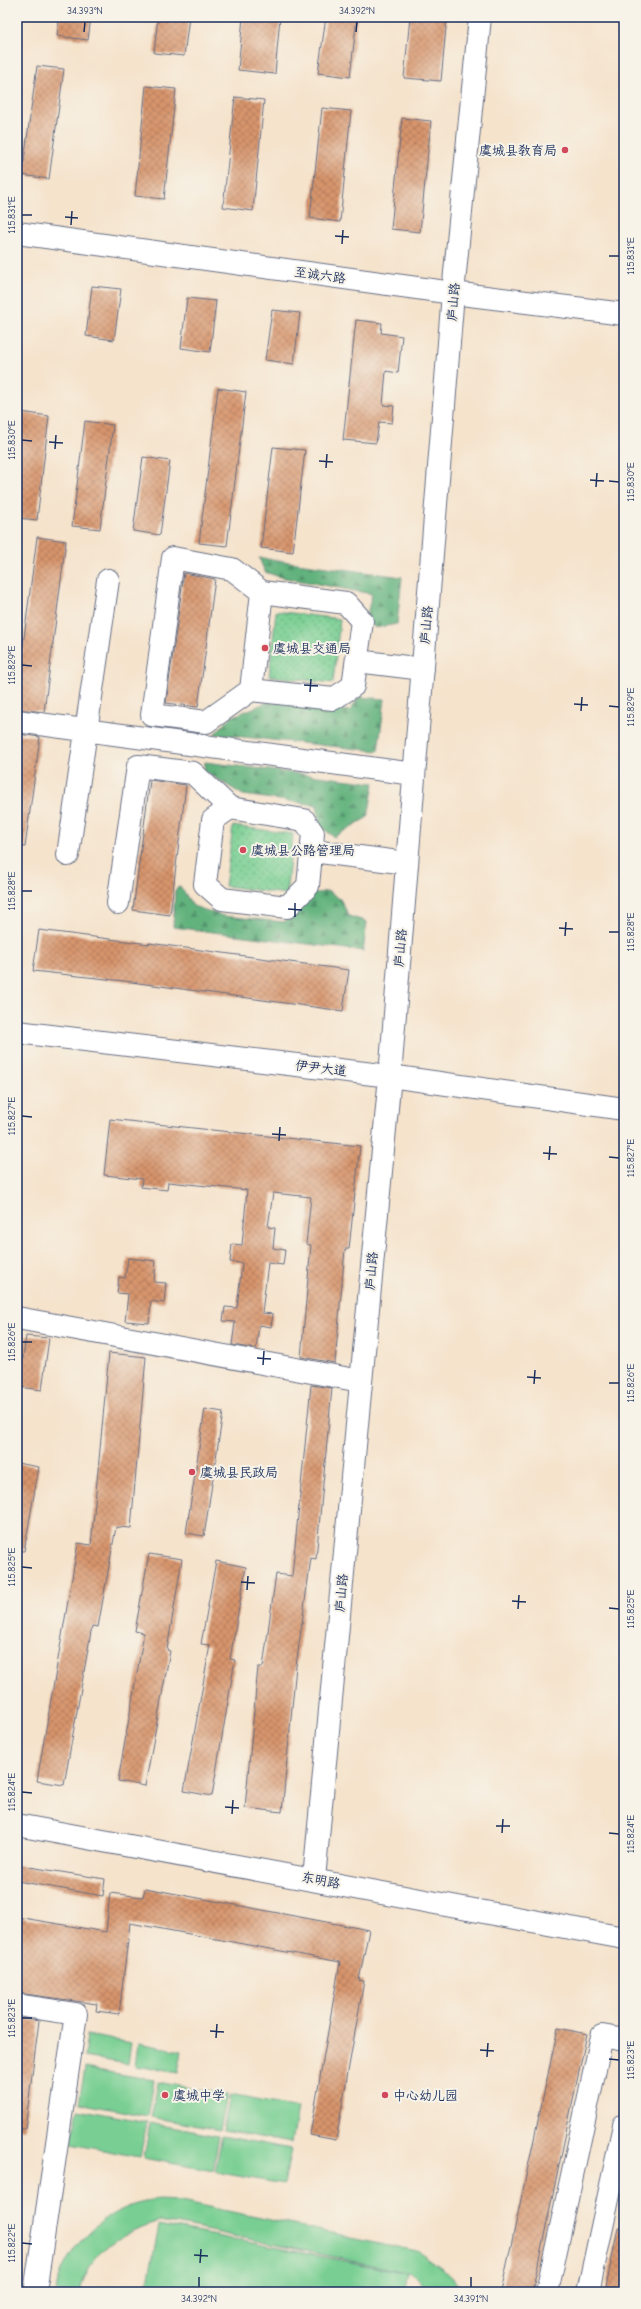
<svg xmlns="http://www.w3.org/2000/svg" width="641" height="2309" font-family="'Comic Neue','LXGW WenKai TC',sans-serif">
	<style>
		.green { fill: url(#green-dots); stroke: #4a7f78 }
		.forest { fill: url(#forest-firs); stroke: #3e706e }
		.pitch { fill: #79cf93; stroke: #4a7f78 }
		.building { fill: url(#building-cross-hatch) }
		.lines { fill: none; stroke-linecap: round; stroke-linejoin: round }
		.minor-casing { stroke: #676e84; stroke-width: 24 }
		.major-casing { stroke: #676e84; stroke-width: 24 }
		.minor { stroke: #fff; stroke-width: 22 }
		.major { stroke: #fff; stroke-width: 22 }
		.ticks { fill: none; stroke: #1b2f5e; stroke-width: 1.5 }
		.poi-dot { fill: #d1495b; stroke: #f7f3e8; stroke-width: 1.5 }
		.labels { text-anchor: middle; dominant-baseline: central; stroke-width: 4; stroke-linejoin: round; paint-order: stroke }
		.poi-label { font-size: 13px; fill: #1b2f5e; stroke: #f7f3e8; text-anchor: start }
		.street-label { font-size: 13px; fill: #1b2f5e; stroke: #f7f3e8 }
		.neatline { fill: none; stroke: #1b2f5e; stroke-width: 1.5 }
		.ticks-label { font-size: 10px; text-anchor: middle; fill: #1b2f5e }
	</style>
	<defs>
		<pattern id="green-dots" width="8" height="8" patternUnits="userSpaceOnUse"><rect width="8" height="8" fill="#79cf93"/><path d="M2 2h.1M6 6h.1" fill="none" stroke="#62a87b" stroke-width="1.8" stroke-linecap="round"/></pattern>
		<pattern id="forest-firs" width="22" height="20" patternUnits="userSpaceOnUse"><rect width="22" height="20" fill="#62b27d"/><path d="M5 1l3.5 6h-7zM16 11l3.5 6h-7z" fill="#50916a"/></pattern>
		<pattern id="building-cross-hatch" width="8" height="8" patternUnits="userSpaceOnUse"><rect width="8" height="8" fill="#d7946c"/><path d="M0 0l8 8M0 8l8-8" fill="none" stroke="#ae795c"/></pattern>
	</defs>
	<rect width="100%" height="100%" fill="#f7f3e8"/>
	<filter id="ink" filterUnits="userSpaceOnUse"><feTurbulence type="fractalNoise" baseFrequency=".025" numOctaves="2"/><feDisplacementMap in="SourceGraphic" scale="8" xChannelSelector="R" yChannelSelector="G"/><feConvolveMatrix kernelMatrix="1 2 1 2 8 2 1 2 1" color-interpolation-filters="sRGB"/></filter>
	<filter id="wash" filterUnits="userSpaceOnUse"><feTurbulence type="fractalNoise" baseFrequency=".012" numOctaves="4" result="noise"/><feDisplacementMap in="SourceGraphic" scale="16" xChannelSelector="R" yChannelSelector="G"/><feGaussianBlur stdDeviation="0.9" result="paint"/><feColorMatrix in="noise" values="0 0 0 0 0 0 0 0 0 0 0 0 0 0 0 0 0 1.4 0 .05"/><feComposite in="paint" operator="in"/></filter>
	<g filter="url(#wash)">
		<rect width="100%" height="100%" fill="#f5e3cc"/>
		<path class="green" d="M 276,611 L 340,619 L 333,683 L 269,676 Z
			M 233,826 L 293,834 L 286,894 L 225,886 Z"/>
		<path class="forest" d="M 259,558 L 402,577 L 397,624 L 375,628 L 366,618 L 372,594 L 280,577 L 265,572 Z
			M 359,697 L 385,699 L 378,751 L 214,734 L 231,717 L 268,702 L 350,711 Z
			M 205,762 L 374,783 L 368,817 L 334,837 L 320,826 L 317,805 L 243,795 L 204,771 Z
			M 180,886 L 193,906 L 223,916 L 284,922 L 310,895 L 327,891 L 340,899 L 349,916 L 367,922 L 363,951 L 173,927 L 175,890 Z"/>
		<path class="pitch" d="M 87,2035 L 131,2043 L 128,2064 L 84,2057 Z
			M 138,2043 L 182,2051 L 178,2073 L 135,2066 Z
			M 85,2068 L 154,2080 L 148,2116 L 79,2103 Z
			M 158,2082 L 227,2095 L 220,2130 L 151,2117 Z
			M 230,2095 L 298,2108 L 292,2143 L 223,2130 Z
			M 78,2109 L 147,2122 L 140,2157 L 71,2144 Z
			M 150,2123 L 219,2136 L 213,2171 L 144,2158 Z
			M 222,2136 L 291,2149 L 284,2184 L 215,2172 Z
			M 157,2200 L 180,2201 L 417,2251 L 453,2277 L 464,2292 L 432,2292 L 411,2273 L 161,2221 C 121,2232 90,2249 80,2292 L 56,2292 C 60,2259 91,2223 121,2210 C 133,2204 144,2202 157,2200 Z
			M 159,2225 L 407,2273 L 403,2292 L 146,2292 Z"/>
		<g id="blocks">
			<path class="building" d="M 59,17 L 91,17 L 88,40 L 57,36 Z
				M 158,17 L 189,17 L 184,56 L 154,53 Z
				M 243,17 L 280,17 L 275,74 L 238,70 Z
				M 326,17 L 357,17 L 350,77 L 318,73 Z
				M 410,17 L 447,17 L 441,81 L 404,78 Z
				M 37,66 L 64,69 L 49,179 L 22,175 Z
				M 146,86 L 176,89 L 164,199 L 135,196 Z
				M 235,97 L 264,100 L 253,211 L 223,207 Z
				M 322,108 L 351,111 L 340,222 L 310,218 Z
				M 402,118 L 431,121 L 420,232 L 391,229 Z
				M 92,286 L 121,289 L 114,340 L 86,336 Z
				M 187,298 L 216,301 L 210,352 L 181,348 Z
				M 272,310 L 300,313 L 294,364 L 265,360 Z
				M 356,320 L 382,323 L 381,333 L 402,336 L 398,373 L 386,371 L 383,405 L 394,406 L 392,423 L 379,422 L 376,443 L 343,440 Z
				M 218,388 L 246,392 L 227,546 L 199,543 Z
				M 21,412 L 49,416 L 37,520 L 17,518 L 17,447 Z
				M 85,421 L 113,425 L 100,529 L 72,526 Z
				M 273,447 L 305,450 L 293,552 L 261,548 Z
				M 143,457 L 170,461 L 160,535 L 133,531 Z
				M 37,537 L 66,541 L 44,712 L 17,709 L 17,691 Z
				M 184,573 L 215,579 L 198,707 L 166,703 Z
				M 17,734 L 40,737 L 25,847 L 17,846 Z
				M 150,780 L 186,785 L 170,915 L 133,910 Z
				M 39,930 L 149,944 L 149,943 L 349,970 L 343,1011 L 124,981 L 33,971 Z
				M 110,1119 L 360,1146 L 349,1249 L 345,1249 L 335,1363 L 301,1357 L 311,1245 L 306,1244 L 311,1197 L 273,1193 L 268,1227 L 275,1228 L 273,1248 L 285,1250 L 283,1265 L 268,1263 L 262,1313 L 273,1314 L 271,1327 L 259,1325 L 256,1349 L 232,1345 L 235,1322 L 223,1321 L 225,1307 L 237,1308 L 242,1263 L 230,1262 L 232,1244 L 242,1245 L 247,1190 L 168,1182 L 167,1190 L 141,1187 L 142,1179 L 104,1175 Z
				M 128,1258 L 156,1261 L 154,1282 L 166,1283 L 164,1303 L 151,1301 L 149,1323 L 125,1321 L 128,1294 L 117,1293 L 119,1277 L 125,1278 Z
				M 26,1336 L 49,1338 L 42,1390 L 19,1387 Z
				M 109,1353 L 146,1357 L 131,1528 L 116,1527 L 98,1627 L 92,1626 L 64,1785 L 37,1781 L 78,1543 L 91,1545 Z
				M 311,1385 L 332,1388 L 316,1559 L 311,1558 L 296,1666 L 282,1812 L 245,1808 L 258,1667 L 263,1667 L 276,1574 L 292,1576 Z
				M 205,1409 L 223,1412 L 204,1536 L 186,1533 Z
				M 17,1463 L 39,1467 L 24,1551 L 17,1551 Z
				M 149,1554 L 182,1559 L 167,1650 L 170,1651 L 145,1786 L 118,1781 L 144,1633 L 135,1631 Z
				M 216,1561 L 246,1567 L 230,1659 L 235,1660 L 212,1796 L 184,1791 L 210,1645 L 201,1644 Z
				M 17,1865 L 105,1879 L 103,1896 L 17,1881 Z
				M 145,1888 L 369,1930 L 359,1980 L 364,1981 L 336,2140 L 310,2135 L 340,1962 L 130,1923 L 119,2014 L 96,2011 L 97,2004 L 17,1993 L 17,1917 L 106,1932 L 110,1893 L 143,1897 Z
				M 17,2018 L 39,2021 L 25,2129 L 17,2129 Z
				M 558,2028 L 587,2034 L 532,2292 L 501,2292 Z
				M 618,2228 L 624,2228 L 624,2292 L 605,2292 Z"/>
		</g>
	</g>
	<g filter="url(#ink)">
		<use href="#blocks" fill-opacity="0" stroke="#676e84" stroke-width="1"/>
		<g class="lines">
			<defs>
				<path id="minor" d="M 17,233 L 453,293
					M 173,558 L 232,569 L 262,592 L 251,690 L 206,722 L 152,715 Z
					M 357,661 L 423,669
					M 251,690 L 333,699 L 353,686 L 362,621 L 346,603 L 262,592
					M 17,721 L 414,774
					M 230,808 L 304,820 L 313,833 L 308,886 L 287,907 L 222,899 L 205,884 L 213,820 Z
					M 312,851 L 407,863
					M 68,855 L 108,580
					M 118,903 L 138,766 L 193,773 L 230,808
					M 17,1318 L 361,1381
					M 314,1879 L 390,1076 L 453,293 L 480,17
					M 17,2005 L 76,2014 L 35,2292
					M 547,2292 L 602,2036 L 624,2040
					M 588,2292 L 624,2125"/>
				<path id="major" d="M 453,293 L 624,314
					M 17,1032 L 390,1076 L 624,1109
					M 17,1825 L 624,1938"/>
			</defs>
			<use href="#minor" class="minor-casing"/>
			<use href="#major" class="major-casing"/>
			<use href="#minor" class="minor"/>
			<use href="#major" class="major"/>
		</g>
	</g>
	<path class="ticks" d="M 84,32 L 85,22M 356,32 L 357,22M 22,215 L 32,215M 65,217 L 78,218M 71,225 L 72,211M 335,236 L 349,237M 342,244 L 343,230M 609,256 L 619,256M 22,440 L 32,441M 49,442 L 63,443M 55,449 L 56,435M 319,461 L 333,462M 326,468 L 327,454M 590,480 L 604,481M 609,481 L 619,482M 596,487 L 597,473M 22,665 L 32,666M 304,685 L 318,686M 310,692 L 311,679M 574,704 L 588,705M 609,706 L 619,707M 581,711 L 582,697M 22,891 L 32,891M 288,909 L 302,910M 295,917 L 295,903M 559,928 L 573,929M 609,932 L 619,932M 565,936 L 566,922M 22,1116 L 32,1117M 272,1134 L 286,1135M 279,1141 L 280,1127M 543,1153 L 557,1154M 609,1157 L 619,1158M 549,1160 L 550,1146M 22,1342 L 32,1342M 257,1358 L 271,1359M 263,1365 L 264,1351M 527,1377 L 541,1378M 609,1383 L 619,1383M 534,1384 L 535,1370M 22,1567 L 32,1568M 241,1582 L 255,1583M 247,1590 L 248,1576M 512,1601 L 526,1602M 609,1608 L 619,1609M 518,1609 L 519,1595M 22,1792 L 32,1793M 225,1807 L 239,1808M 232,1814 L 233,1800M 496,1826 L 510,1826M 502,1833 L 503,1819M 609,1833 L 619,1834M 22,2018 L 32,2018M 210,2031 L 224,2032M 216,2038 L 217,2024M 480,2050 L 494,2051M 487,2057 L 488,2043M 609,2059 L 619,2060M 22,2243 L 32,2244M 194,2255 L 208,2256M 200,2263 L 201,2249M 199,2287 L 199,2277M 471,2287 L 471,2277"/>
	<g class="poi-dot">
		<circle cx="565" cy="150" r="4"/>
		<circle cx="265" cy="648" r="4"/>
		<circle cx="243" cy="850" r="4"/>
		<circle cx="192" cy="1472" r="4"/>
		<circle cx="165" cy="2095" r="4"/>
		<circle cx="385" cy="2095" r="4"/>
	</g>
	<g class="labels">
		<g class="poi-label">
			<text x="557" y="150" text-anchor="end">虞城县教育局</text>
			<text x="273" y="648">虞城县交通局</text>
			<text x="251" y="850">虞城县公路管理局</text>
			<text x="200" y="1472">虞城县民政局</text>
			<text x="173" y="2095">虞城中学</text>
			<text x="393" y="2095">中心幼儿园</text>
		</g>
		<g class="street-label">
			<text transform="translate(320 275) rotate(8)">至诚六路</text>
			<text transform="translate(453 302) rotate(-85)">庐山路</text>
			<text transform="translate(426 625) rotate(-85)">庐山路</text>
			<text transform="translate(400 948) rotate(-85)">庐山路</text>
			<text transform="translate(321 1068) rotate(7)">伊尹大道</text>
			<text transform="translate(371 1271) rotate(-85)">庐山路</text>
			<text transform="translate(341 1593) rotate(-85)">庐山路</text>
			<text transform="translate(321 1880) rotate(11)">东明路</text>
		</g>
	</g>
	<rect width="641" height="2309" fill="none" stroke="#f7f3e8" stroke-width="44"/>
	<rect x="22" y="22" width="597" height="2265" class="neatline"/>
	<g class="ticks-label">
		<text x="85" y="14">34.393°N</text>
		<text x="357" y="14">34.392°N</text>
		<text transform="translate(11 215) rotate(-90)" y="4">115.831°E</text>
		<text transform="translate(630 256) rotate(-90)" y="4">115.831°E</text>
		<text transform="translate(11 440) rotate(-90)" y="4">115.830°E</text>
		<text transform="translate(630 482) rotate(-90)" y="4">115.830°E</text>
		<text transform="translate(11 665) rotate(-90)" y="4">115.829°E</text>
		<text transform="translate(630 707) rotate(-90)" y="4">115.829°E</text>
		<text transform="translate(11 891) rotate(-90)" y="4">115.828°E</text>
		<text transform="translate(630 932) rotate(-90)" y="4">115.828°E</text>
		<text transform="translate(11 1116) rotate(-90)" y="4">115.827°E</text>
		<text transform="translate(630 1158) rotate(-90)" y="4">115.827°E</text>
		<text transform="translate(11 1342) rotate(-90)" y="4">115.826°E</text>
		<text transform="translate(630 1383) rotate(-90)" y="4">115.826°E</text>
		<text transform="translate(11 1567) rotate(-90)" y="4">115.825°E</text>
		<text transform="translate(630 1609) rotate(-90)" y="4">115.825°E</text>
		<text transform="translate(11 1792) rotate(-90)" y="4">115.824°E</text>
		<text transform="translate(630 1834) rotate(-90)" y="4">115.824°E</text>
		<text transform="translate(11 2018) rotate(-90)" y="4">115.823°E</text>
		<text transform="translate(630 2060) rotate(-90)" y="4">115.823°E</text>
		<text transform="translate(11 2243) rotate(-90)" y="4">115.822°E</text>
		<text x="199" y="2302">34.392°N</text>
		<text x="471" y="2302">34.391°N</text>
	</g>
</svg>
